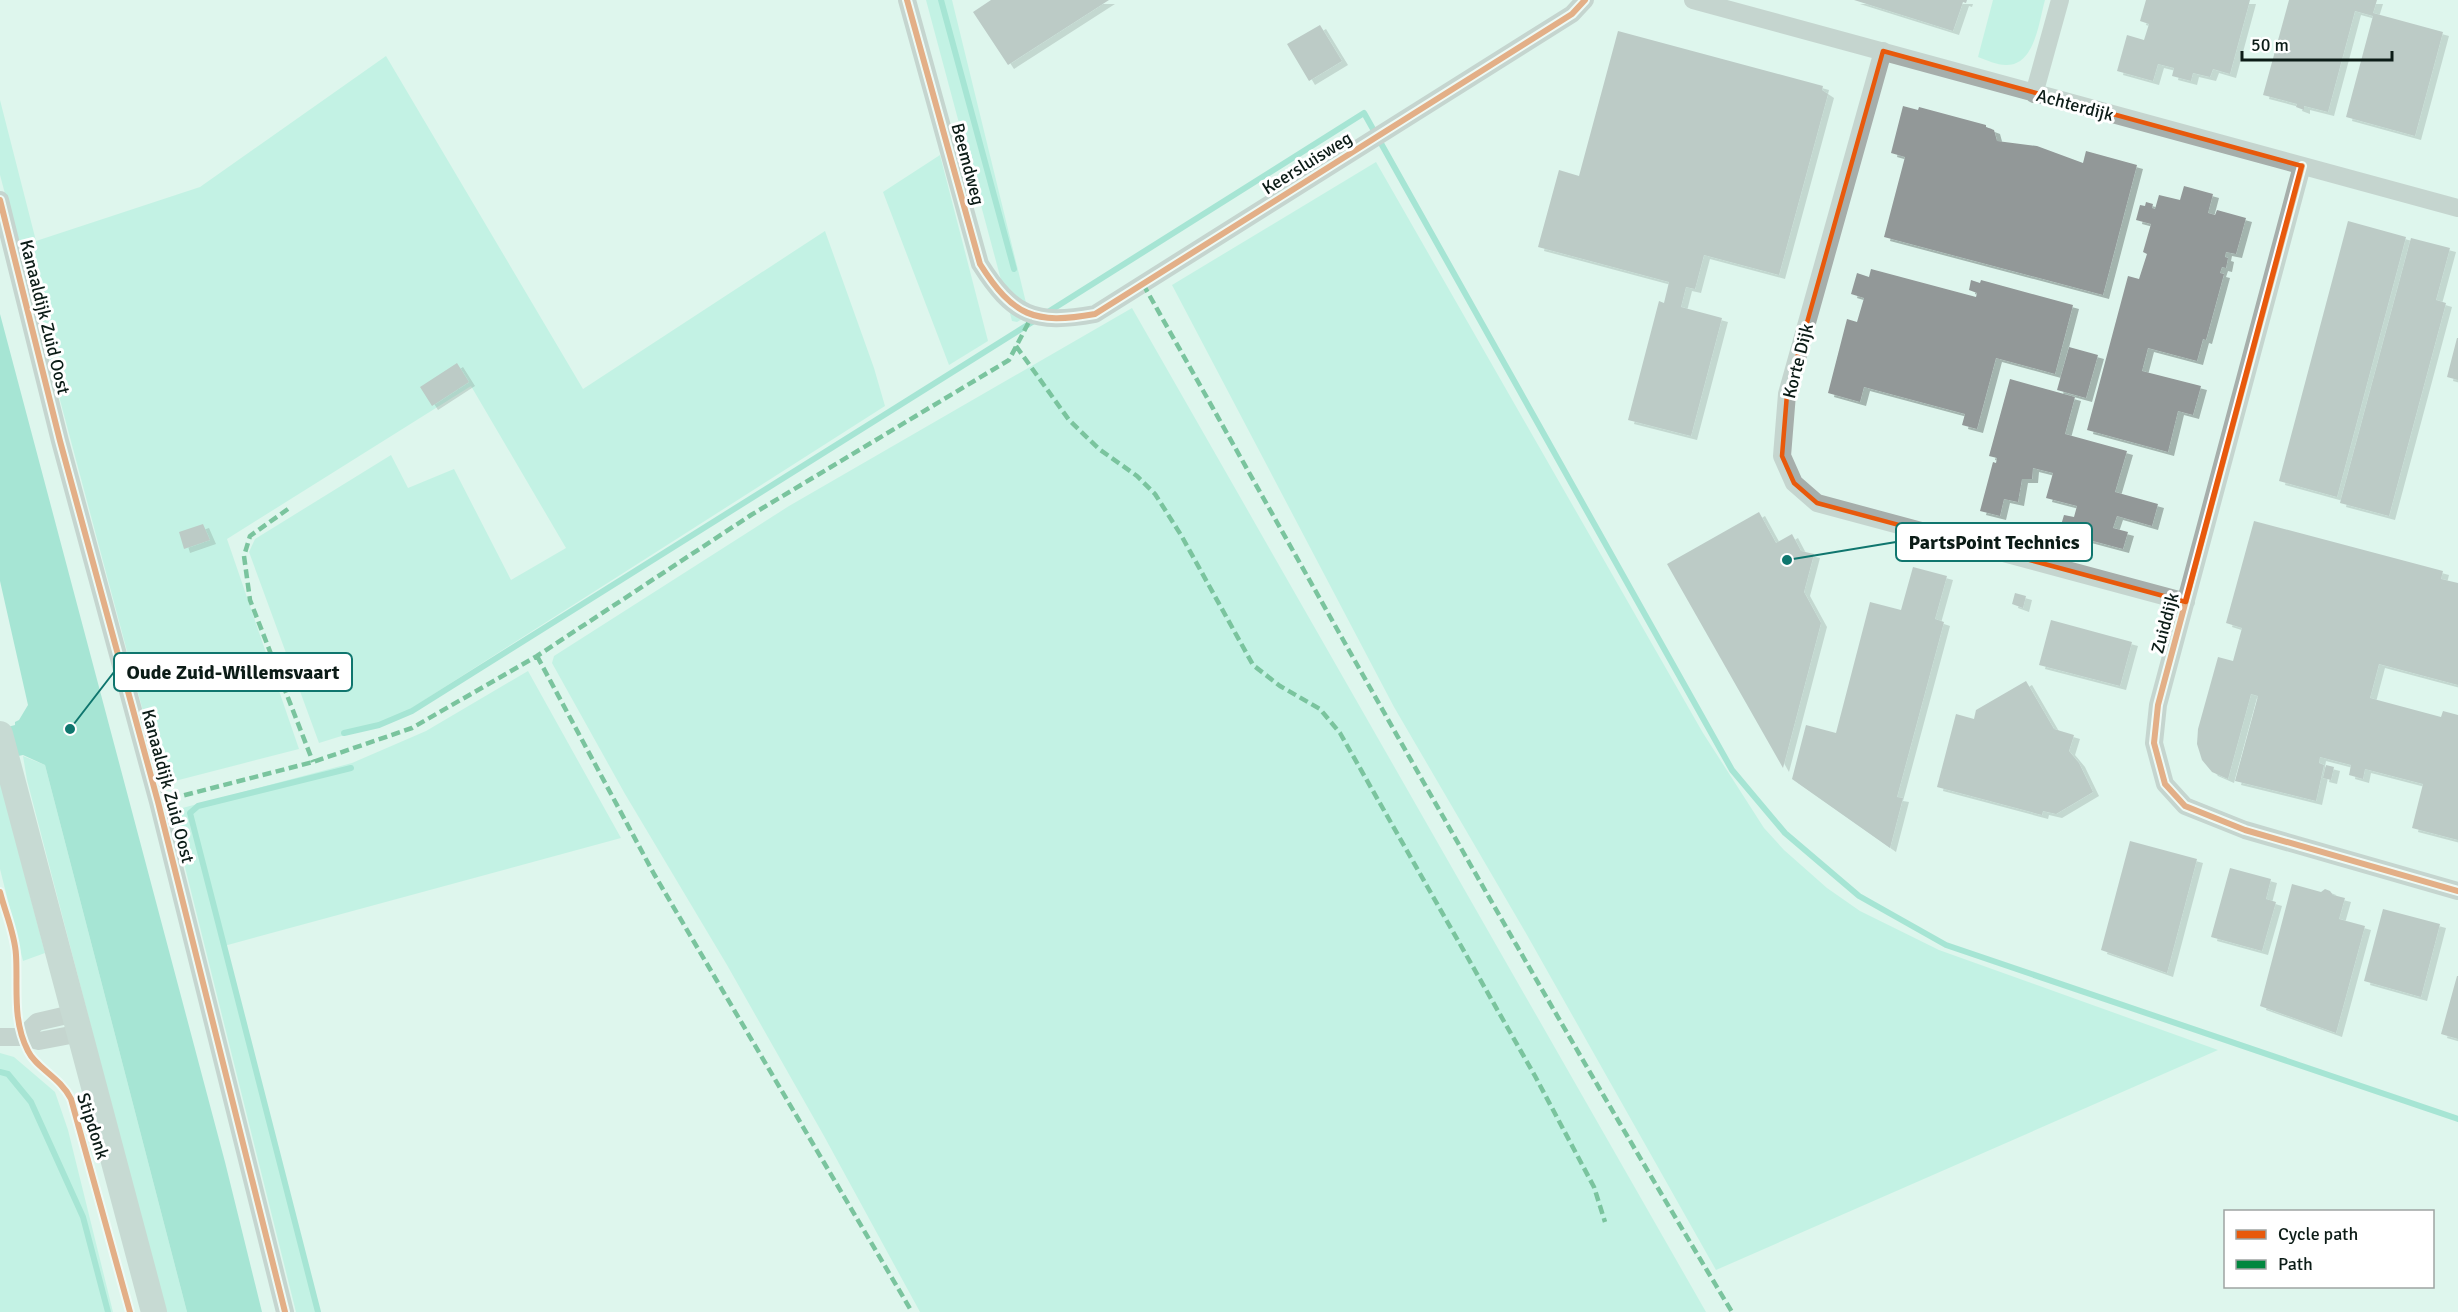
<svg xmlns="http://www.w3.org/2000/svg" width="2458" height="1312" font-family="Signika,sans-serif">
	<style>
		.green { fill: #a3eed9 }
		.water { fill: #63d0b6 }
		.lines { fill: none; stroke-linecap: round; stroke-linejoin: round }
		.stream { stroke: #63d0b6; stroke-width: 6 }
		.building { fill: #929898; filter: url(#shadow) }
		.street { stroke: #a6aeab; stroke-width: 18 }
		.secondary { stroke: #abb9b3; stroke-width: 26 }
		.quiet { stroke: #00873e; stroke-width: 4.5; stroke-dasharray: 9 4.5; stroke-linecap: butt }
		.cycleway-casing { stroke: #fff; stroke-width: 10 }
		.cycleway { stroke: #e8590c; stroke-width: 6 }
		.marked { fill: none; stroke: #e8590c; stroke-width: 4.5; stroke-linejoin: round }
		.labels { text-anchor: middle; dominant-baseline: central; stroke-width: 6; stroke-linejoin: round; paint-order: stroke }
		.street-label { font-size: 18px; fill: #0c1c17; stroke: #fff }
		.leader { fill: none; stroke: #0f766e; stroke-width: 2 }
		.callout-dot { fill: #0f766e; stroke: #fff; stroke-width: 2 }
		.callout { fill: #fff; stroke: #0f766e; stroke-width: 2 }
		.callout-label { font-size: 20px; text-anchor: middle; font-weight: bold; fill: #0c1c17 }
	</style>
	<defs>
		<filter id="shadow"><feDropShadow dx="6" dy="4" stdDeviation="0" flood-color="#0004"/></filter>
	</defs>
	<rect width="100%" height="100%" fill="#def5ed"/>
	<path class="green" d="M 926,0 L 952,0 L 1029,315 L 1017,322 L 1012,321 Z
		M 1993,0 L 2045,0 C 2039,21 2035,66 2006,65 C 1997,65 1986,60 1978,57 Z
		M 386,56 L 583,389 L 825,231 L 874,368 L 885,406 L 393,720 L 319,743 L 249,552 L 255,539 L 391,455 L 408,488 L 454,469 L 511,580 L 566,548 L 471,386 L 227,539 L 299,749 L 171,782 L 160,775 L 0,175 L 0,100 L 36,241 L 200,187 Z
		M 940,155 L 988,341 L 949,365 L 883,192 Z
		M 1376,162 L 1703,733 L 1764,828 L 1784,850 L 1827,888 L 1860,911 L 1939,950 L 2218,1050 L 1716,1270 L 1527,935 L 1394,707 L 1172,285 Z
		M 1132,308 L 1706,1312 L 920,1312 L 824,1136 L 727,965 L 625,794 L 552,663 L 554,656 L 789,506 Z
		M 528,671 L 621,838 L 224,946 L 318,1312 L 296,1312 L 171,811 L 352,763 L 426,731 Z
		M 23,756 L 45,765 L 187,1312 L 165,1312 L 27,780 Z
		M 0,781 L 45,953 L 23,961 L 0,869 Z
		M 0,1053 L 14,1057 L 55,1092 L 68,1130 L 113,1312 L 0,1312 Z"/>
	<path class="water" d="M 0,314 L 225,1162 L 262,1312 L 187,1312 L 45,765 L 23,755 L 0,760 L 0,729 L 15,725 L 15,722 L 19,720 L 28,705 L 0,581 Z"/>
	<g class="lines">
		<path class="stream" d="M 941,0 L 1014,269
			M 1048,312 L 1364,113 L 1732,770 L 1785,833 L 1859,896 L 1946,945 L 2458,1119
			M 344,733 L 379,725 L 412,711 L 1037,319
			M 0,1072 L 8,1074 L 31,1102 L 83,1217 L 108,1312
			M 318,1312 L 190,813 L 198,806 L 351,768"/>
	</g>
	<path class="building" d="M 991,0 L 1109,0 L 1008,65 L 973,12 Z
		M 1854,0 L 1967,0 L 1966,3 L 1963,2 L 1953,31 Z
		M 2146,0 L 2250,0 L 2230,74 L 2213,69 L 2210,77 L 2193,73 L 2191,81 L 2172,76 L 2174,68 L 2158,64 L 2153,81 L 2117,71 L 2127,35 L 2144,40 L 2149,24 L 2140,21 Z
		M 2289,0 L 2377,0 L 2373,13 L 2443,32 L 2415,136 L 2346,117 L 2373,16 L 2355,11 L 2328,112 L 2304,106 L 2304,110 L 2296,107 L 2297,104 L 2263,95 Z
		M 1320,25 L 1342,61 L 1309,81 L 1287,44 Z
		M 1618,31 L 1823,86 L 1822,90 L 1828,94 L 1779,275 L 1704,255 L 1695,289 L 1686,287 L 1681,307 L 1722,318 L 1691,436 L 1628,420 L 1659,301 L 1664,303 L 1669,282 L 1538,247 L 1559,170 L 1579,176 Z
		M 1903,106 L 1918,110 L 1919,107 L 1986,125 L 1986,127 L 1994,130 L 1997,141 L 2037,146 L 2083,163 L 2086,151 L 2137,165 L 2103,295 L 1884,237 L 1905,157 L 1891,153 Z
		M 2184,186 L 2213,194 L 2208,213 L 2215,215 L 2217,210 L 2246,218 L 2236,254 L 2226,252 L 2225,257 L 2228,258 L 2226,268 L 2222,267 L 2220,273 L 2224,274 L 2206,340 L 2203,339 L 2197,361 L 2148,348 L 2142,371 L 2201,386 L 2193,415 L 2178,411 L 2168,452 L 2087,430 L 2128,276 L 2139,279 L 2147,254 L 2143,252 L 2151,224 L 2136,220 L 2140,205 L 2145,206 L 2146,202 L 2153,204 L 2152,208 L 2155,209 L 2159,195 L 2180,200 Z
		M 2348,221 L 2406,237 L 2337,497 L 2279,481 Z
		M 2411,238 L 2450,248 L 2436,300 L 2446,303 L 2389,516 L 2340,503 Z
		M 1871,269 L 1976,297 L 1977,293 L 1969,290 L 1971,280 L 1980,283 L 1981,280 L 2073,305 L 2055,374 L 1996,358 L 1977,429 L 1962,425 L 1965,414 L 1864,387 L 1860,402 L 1828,393 L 1847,319 L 1857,322 L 1864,298 L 1851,294 L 1857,273 L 1869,277 Z
		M 2457,338 L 2458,338 L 2458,380 L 2447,377 Z
		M 2069,347 L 2098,355 L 2086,398 L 2057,390 Z
		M 457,363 L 469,382 L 432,406 L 420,387 Z
		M 2010,379 L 2075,397 L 2065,434 L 2127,451 L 2115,492 L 2158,504 L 2152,526 L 2117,516 L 2113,528 L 2128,532 L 2123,549 L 2059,532 L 2064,515 L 2074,517 L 2077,506 L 2046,498 L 2053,473 L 2033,468 L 2032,479 L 2022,479 L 2018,502 L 2004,499 L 2000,516 L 1980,511 L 1993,462 L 1996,463 L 1997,458 L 1989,456 Z
		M 1759,512 L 1776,543 L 1792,534 L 1801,551 L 1814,554 L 1804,592 L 1821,623 L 1783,768 L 1667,564 Z
		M 2254,521 L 2443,571 L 2441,579 L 2458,583 L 2458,685 L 2379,664 L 2370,698 L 2441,717 L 2443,711 L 2458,715 L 2458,840 L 2412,828 L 2423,784 L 2365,769 L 2363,779 L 2349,775 L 2351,765 L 2320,757 L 2319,763 L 2324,765 L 2316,801 L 2235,781 L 2258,696 L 2251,694 L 2228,779 L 2212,772 L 2202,760 L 2197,744 L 2198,729 L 2218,657 L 2233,661 L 2242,628 L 2226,623 Z
		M 203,524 L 210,540 L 184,549 L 179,532 Z
		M 1913,567 L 1947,576 L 1935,619 L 1944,622 L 1897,797 L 1903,798 L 1890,848 L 1792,779 L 1806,725 L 1836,733 L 1870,602 L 1901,610 Z
		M 2015,593 L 2026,596 L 2023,608 L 2012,604 Z
		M 2051,620 L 2132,642 L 2120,686 L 2039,665 Z
		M 2026,681 L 2054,729 L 2074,735 L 2069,751 L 2079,763 L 2093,792 L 2056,814 L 2043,811 L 2042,815 L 1937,787 L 1956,714 L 1974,719 L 1976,710 Z
		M 2326,765 L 2334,767 L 2331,780 L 2323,778 Z
		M 2130,841 L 2197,859 L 2167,973 L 2101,950 Z
		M 2230,868 L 2271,879 L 2266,899 L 2276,902 L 2262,951 L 2211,937 Z
		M 2292,884 L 2321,892 L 2325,889 L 2330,891 L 2333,895 L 2345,898 L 2339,919 L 2365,926 L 2336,1033 L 2260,1006 Z
		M 2383,909 L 2440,924 L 2421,997 L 2364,981 Z
		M 2457,976 L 2458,976 L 2458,1039 L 2441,1034 Z"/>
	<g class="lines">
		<path class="street" d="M 907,0 L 980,264 C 1013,316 1034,325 1095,314 L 1572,14 L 1585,0
			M 1693,0 L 2458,208
			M 1883,51 L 1787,394 L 1782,456 L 1794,483 L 1817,503 L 2186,602
			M 2034,94 L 2060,0
			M 2302,166 L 2158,705 L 2154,743 L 2165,784 L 2185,806 L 2245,830 L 2458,891
			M 0,200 L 60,441 L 158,802 L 285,1312
			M 0,1037 L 22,1037 L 39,1041 L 81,1033
			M 22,1037 L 37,1022 L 76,1013"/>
		<path class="secondary" d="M 0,734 L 154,1312"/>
		<path class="quiet" d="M 1143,284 C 1337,628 1528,974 1732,1312
			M 1016,346 L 1069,420 L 1099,449 L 1137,476 L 1155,494 L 1181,535 L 1253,665 L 1280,686 L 1320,709 L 1340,733 L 1535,1076 L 1594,1187 L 1605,1222
			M 288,509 L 250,536 L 244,556 L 250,600 L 313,762
			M 537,656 L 654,874 L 912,1312
			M 158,802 L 313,762 L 412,728 L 537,656 L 751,515 L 1009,360 L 1032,316"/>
		<defs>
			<path id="cycleway" d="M 907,0 L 980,264 C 1013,316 1034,325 1095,314 L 1572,14 L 1585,0
				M 2302,166 L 2158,705 L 2154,743 L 2165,784 L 2185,806 L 2245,830 L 2458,891
				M 0,200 L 60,441 L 158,802 L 285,1312
				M 0,892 C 5,912 15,934 16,955 C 18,988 12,1020 28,1051 C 36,1068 60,1077 71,1099 L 130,1312"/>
		</defs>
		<use href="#cycleway" class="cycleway-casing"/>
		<use href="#cycleway" class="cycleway"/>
	</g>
	<path d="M0 0H2458V1312H0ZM 1883,51 L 2302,166 L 2186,602 L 1817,503 L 1794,483 L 1782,456 L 1787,394 Z" fill="#def5ed" fill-opacity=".55" fill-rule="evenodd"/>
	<path class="marked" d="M 1883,51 L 2302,166 L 2186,602 L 1817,503 L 1794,483 L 1782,456 L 1787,394 Z"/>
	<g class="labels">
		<g class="street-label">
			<text transform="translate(2075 105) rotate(15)">Achterdijk</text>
			<text transform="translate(1307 163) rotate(-32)">Keersluisweg</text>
			<text transform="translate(968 164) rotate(75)">Beemdweg</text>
			<text transform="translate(45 317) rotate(76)">Kanaaldijk Zuid Oost</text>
			<text transform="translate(1798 361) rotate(-76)">Korte Dijk</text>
			<text transform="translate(2165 623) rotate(-75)">Zuiddijk</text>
			<text transform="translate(168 786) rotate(75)">Kanaaldijk Zuid Oost</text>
			<text transform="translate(93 1126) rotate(72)">Stipdonk</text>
		</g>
	</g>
	<path class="leader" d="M1787 560L1896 542M70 729L114 672"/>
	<g class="callout-dot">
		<circle cx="1787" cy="560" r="6"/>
		<circle cx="70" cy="729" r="6"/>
	</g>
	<g class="callout">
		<rect x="1896" y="523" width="196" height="38" rx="6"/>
		<rect x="114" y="653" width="238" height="38" rx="6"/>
	</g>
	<g class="callout-label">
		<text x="1994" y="549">PartsPoint Technics</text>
		<text x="233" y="679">Oude Zuid-Willemsvaart</text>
	</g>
	<rect x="2224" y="1210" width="210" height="78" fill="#ffffff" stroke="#9ea4a2" stroke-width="1.5"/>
	<rect x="2236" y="1230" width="30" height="9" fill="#e8590c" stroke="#9ea4a2" stroke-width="1.5"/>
	<text x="2278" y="1240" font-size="18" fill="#0c1c17">Cycle path</text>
	<rect x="2236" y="1260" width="30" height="9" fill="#00873e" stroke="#9ea4a2" stroke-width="1.5"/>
	<text x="2278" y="1270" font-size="18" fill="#0c1c17">Path</text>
	<path d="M2242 51v9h150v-9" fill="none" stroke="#0c1c17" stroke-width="3"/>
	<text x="2251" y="51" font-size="18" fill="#0c1c17" stroke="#ffffff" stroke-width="4.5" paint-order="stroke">50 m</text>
</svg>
